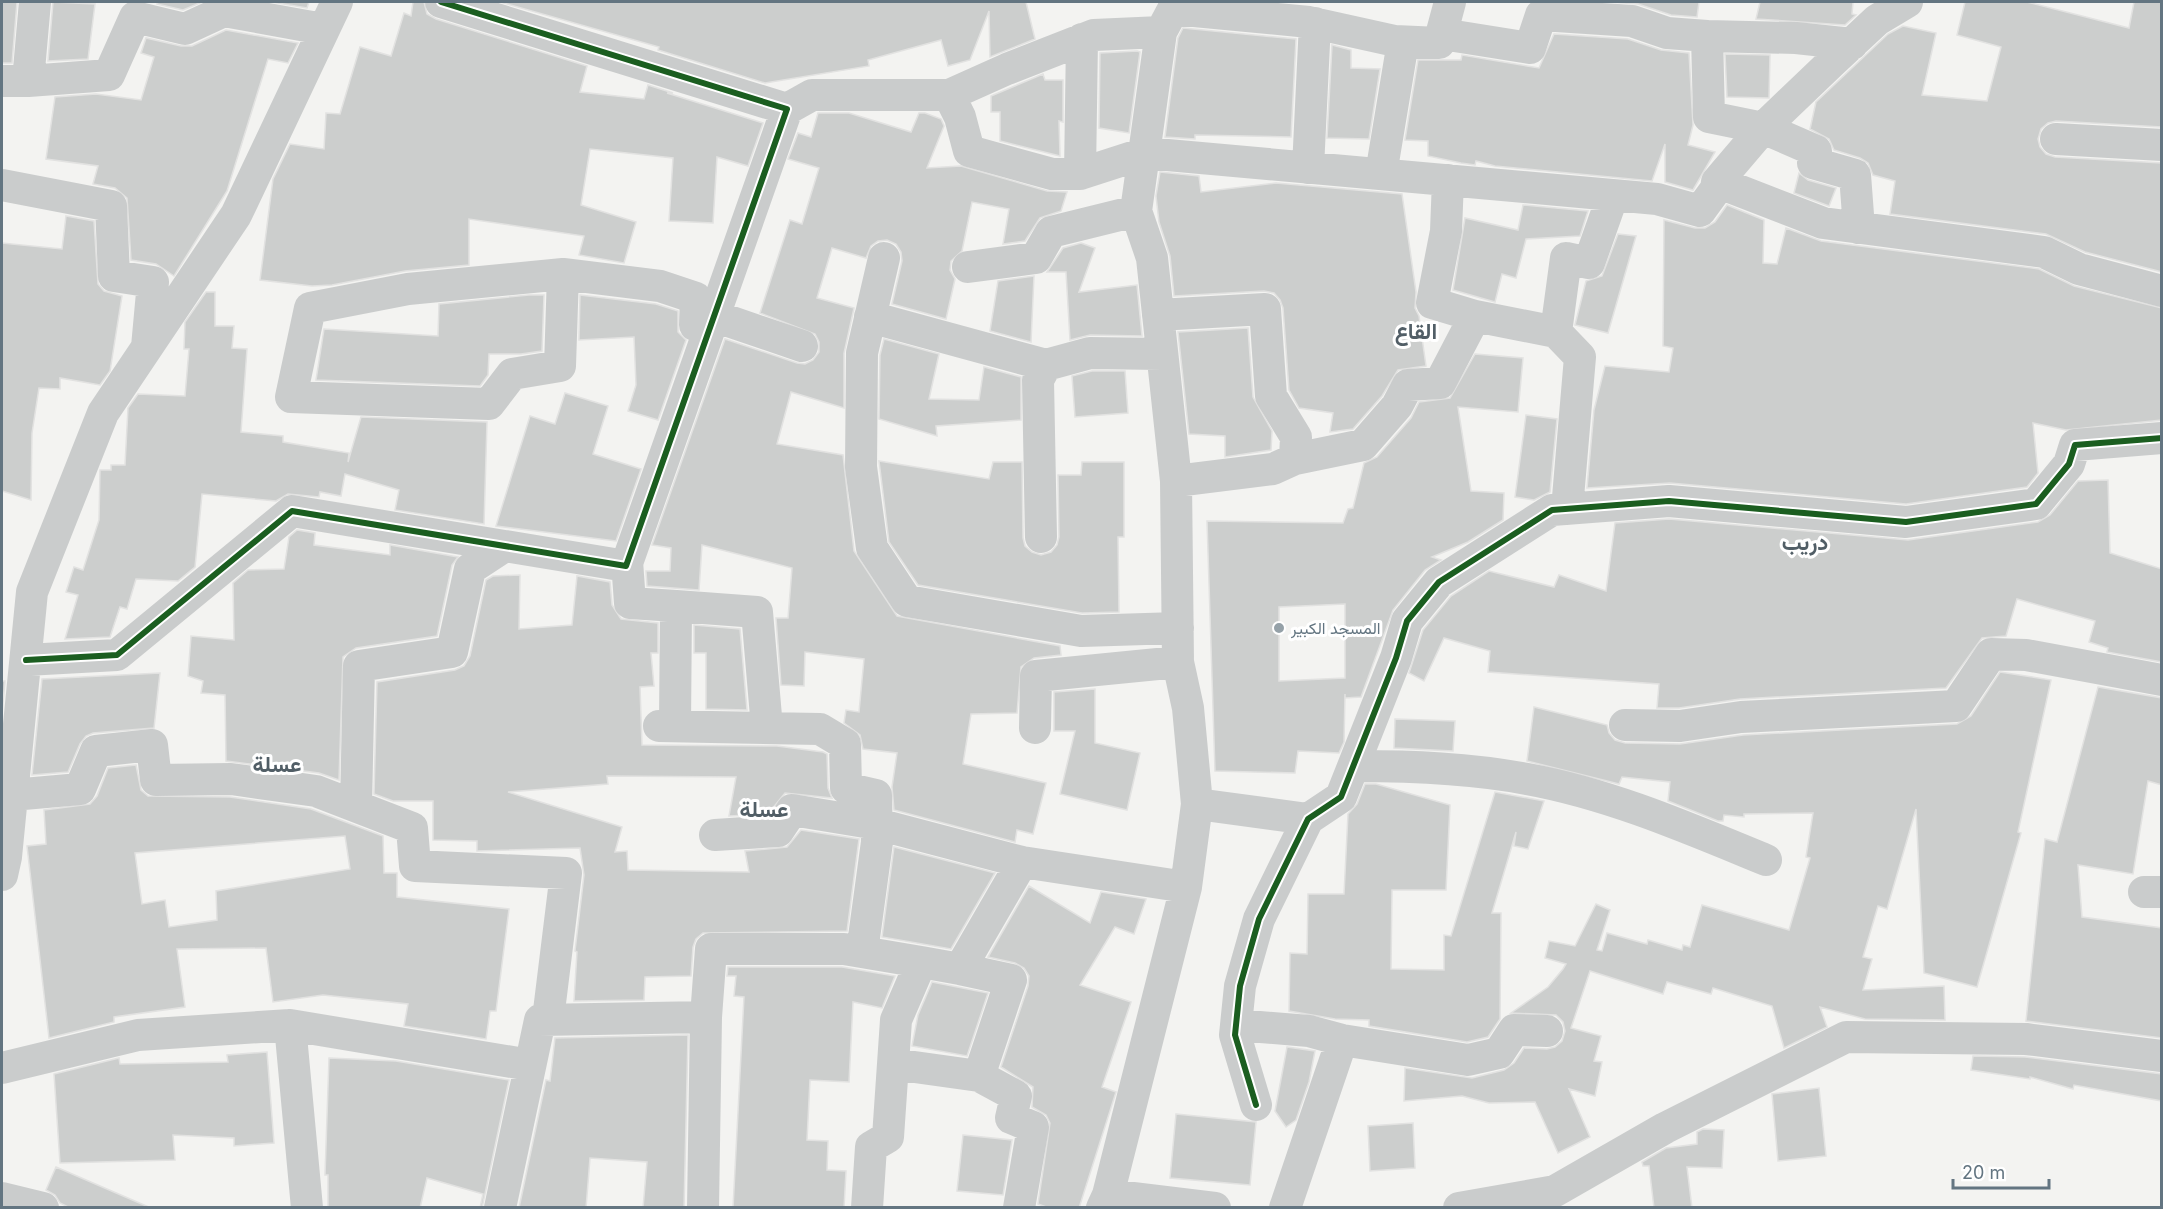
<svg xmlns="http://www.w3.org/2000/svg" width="2163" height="1209" font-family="Inter,Vazirmatn,sans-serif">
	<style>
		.building { fill: #cccecd; stroke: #e2e2e1; stroke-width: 1.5; fill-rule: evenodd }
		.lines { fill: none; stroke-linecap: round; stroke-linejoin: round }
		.street { stroke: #cacccc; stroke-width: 32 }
		.cycleway-casing { stroke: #fff; stroke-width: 10 }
		.cycleway { stroke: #1b5e20; stroke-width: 6 }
		.poi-dot { fill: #95a1a8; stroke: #fff; stroke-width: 2 }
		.labels { text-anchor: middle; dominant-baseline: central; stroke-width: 6; stroke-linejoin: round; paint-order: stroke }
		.poi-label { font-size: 16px; fill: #637581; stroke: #fff; text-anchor: start }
		.district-label { font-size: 22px; font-weight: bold; fill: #515e66; stroke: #fff }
	</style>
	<rect width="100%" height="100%" fill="#f3f3f1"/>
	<path class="building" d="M 2,2 L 17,2 L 12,63 L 2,63 Z
		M 53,2 L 95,4 L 88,59 L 48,61 Z
		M 158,2 L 202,2 L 183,10 L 157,4 Z
		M 272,2 L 309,2 L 307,8 Z
		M 413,2 L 424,2 L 427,14 L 436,19 L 587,66 L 580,92 L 644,99 L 648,85 L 673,93 L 667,93 L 763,123 L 748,166 L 717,157 L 713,223 L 669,221 L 673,158 L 590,149 L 581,205 L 636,222 L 624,263 L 579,255 L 584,236 L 469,219 L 469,265 L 405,271 L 332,285 L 312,286 L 260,280 L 273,179 L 290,144 L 324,149 L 326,113 L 340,114 L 360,47 L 391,56 L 404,13 L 411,16 Z
		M 500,2 L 1026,2 L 1035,39 L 990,57 L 989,11 L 970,60 L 948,66 L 941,40 L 868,60 L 869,66 L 765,83 L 658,50 L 659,47 Z
		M 1610,2 L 1699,2 L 1697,17 L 1671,15 L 1638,4 Z
		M 1760,2 L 1853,2 L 1852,14 L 1856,15 L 1845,25 L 1756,19 Z
		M 1965,2 L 2027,2 L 2129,28 L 2134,2 L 2162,2 L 2162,127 L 2056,121 L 2048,123 L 2041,129 L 2038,139 L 2040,147 L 2046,154 L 2055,157 L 2162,163 L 2162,272 L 2085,252 L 2046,234 L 1890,214 L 1895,181 L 1873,175 L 1868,163 L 1860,158 L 1834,150 L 1829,139 L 1810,129 L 1816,102 L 1888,34 L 1903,26 L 1936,33 L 1922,95 L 1987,101 L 2001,47 L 1957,35 Z
		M 1183,28 L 1296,39 L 1291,137 L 1195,135 L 1195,139 L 1165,137 L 1178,38 Z
		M 226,30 L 298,43 L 288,63 L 268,59 L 227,191 L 174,276 L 156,264 L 131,260 L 127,198 L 115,188 L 93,184 L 98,166 L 46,159 L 55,97 L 96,94 L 141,100 L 154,57 L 141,53 L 146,38 L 181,46 L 192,46 Z
		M 1554,34 L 1628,39 L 1661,50 L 1689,53 L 1693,125 L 1688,145 L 1715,152 L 1693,190 L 1665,182 L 1665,144 L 1652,181 L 1495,166 L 1476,161 L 1475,165 L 1461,163 L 1428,156 L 1428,141 L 1405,140 L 1418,60 L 1461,60 L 1462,55 L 1539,68 Z
		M 1332,45 L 1351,50 L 1351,68 L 1380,69 L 1369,139 L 1327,138 Z
		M 1137,51 L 1140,52 L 1129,133 L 1099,128 L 1100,53 Z
		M 1725,54 L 1770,55 L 1769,98 L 1727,97 Z
		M 1043,74 L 1045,80 L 1063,80 L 1063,122 L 1059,121 L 1060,156 L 1000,141 L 1000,112 L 991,112 L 991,96 Z
		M 818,113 L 849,113 L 911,132 L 919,113 L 925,113 L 941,119 L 944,126 L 927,168 L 961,166 L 1047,191 L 1067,192 L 1061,211 L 1040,218 L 1025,241 L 1003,244 L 1009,209 L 972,202 L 962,251 L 951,261 L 950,270 L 955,279 L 946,319 L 892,304 L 902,261 L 901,252 L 896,244 L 887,240 L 878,241 L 871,246 L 866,258 L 832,248 L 817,298 L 854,308 L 844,353 L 844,408 L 791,392 L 777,444 L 843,455 L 854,551 L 897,616 L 1060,646 L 1061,655 L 1034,658 L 1021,667 L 1017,713 L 971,714 L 963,764 L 1046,783 L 1033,834 L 1017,830 L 1015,842 L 894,810 L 892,787 L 897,753 L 863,749 L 860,735 L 844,723 L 846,710 L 859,712 L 864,659 L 805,652 L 804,686 L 781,685 L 776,618 L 788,618 L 792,568 L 702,545 L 699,590 L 647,586 L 646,571 L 670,571 L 671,548 L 652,545 L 725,339 L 797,363 L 805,364 L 813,360 L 819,352 L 819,342 L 815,334 L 760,313 L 790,220 L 802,224 L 819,168 L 788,159 L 798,133 L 811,137 Z
		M 1160,172 L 1199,176 L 1201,192 L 1276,183 L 1402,194 L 1416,292 L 1415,308 L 1419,316 L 1426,366 L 1398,370 L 1382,396 L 1353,429 L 1330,432 L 1333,413 L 1299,408 L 1289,390 L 1283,308 L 1280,300 L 1274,293 L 1264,291 L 1174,296 L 1170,256 L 1159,222 L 1156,196 Z
		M 1799,173 L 1808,180 L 1836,188 L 1829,206 L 1794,193 Z
		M 1523,205 L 1588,211 L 1580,236 L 1526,239 L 1516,278 L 1502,274 L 1495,302 L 1453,290 L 1465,218 L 1518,230 Z
		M 1727,205 L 1764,220 L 1763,263 L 1777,264 L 1786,228 L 1821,241 L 2039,269 L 2074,286 L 2162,308 L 2162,420 L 2066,430 L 2033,423 L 2038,473 L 2027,487 L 1906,504 L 1670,483 L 1587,488 L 1594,410 L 1605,366 L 1669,372 L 1673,348 L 1663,346 L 1664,220 L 1695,228 L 1705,228 L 1715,222 Z
		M 66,216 L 94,221 L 98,284 L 104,291 L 122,296 L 110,371 L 100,385 L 60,378 L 60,389 L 39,388 L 32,433 L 31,500 L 2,491 L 2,243 L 62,249 Z
		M 1618,234 L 1636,236 L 1608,333 L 1575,325 L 1586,281 L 1602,276 Z
		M 1081,243 L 1095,248 L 1079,292 L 1137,285 L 1142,336 L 1090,335 L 1070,340 L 1066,272 L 1047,272 L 1063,248 Z
		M 1034,276 L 1031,342 L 990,331 L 998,281 Z
		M 206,292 L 215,292 L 215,326 L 234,326 L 232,348 L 247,349 L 241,432 L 283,436 L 283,442 L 349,453 L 348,462 L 361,417 L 487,422 L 484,524 L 395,510 L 399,490 L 345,474 L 341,496 L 320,492 L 319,497 L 288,494 L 276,501 L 202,494 L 195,567 L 178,581 L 136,579 L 127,609 L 120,607 L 110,637 L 65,639 L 78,595 L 66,592 L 74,567 L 83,570 L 99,520 L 100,470 L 111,470 L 111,465 L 125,465 L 128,408 L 138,394 L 185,396 L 189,349 L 184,349 L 185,322 Z
		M 529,295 L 544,295 L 542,351 L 521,354 L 489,354 L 488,375 L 480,386 L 316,380 L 324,329 L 438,336 L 439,304 Z
		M 580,295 L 656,304 L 678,311 L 678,332 L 686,340 L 658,420 L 628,411 L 636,385 L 634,337 L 579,340 Z
		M 1248,328 L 1253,397 L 1272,431 L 1271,450 L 1225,457 L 1225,436 L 1189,434 L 1178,332 Z
		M 884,339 L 939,354 L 929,399 L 979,400 L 984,367 L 1021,377 L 1021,420 L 936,426 L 937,436 L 879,419 L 880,355 Z
		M 1475,354 L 1523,358 L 1518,412 L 1458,407 L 1471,491 L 1504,493 L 1503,520 L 1468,542 L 1432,557 L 1441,560 L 1425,570 L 1393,610 L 1361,697 L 1345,698 L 1345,694 L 1344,742 L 1339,753 L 1298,751 L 1295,773 L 1215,771 L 1207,521 L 1343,523 L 1348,509 L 1353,508 L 1364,463 L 1377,457 L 1411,418 L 1419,402 L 1450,398 ZM 1345,604 L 1345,678 L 1279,681 L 1279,607 Z
		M 1092,371 L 1125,371 L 1128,413 L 1075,417 L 1072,376 Z
		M 565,393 L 608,406 L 593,454 L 641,469 L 616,541 L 496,526 L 530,416 L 555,424 Z
		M 1526,415 L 1557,419 L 1550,492 L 1534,500 L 1515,497 Z
		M 879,461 L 989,479 L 993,462 L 1022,462 L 1023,538 L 1025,546 L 1032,552 L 1041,555 L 1051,552 L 1057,545 L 1059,537 L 1058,475 L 1081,475 L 1082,462 L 1124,462 L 1124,537 L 1118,537 L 1119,612 L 1082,613 L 918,585 L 889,542 Z
		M 2108,480 L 2110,553 L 2162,569 L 2162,662 L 2107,652 L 2108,648 L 2089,642 L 2095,621 L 2017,599 L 2006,636 L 1982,638 L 1946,688 L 1740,699 L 1679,708 L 1657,708 L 1659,684 L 1488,672 L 1490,651 L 1444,638 L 1424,681 L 1409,673 L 1423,630 L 1451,596 L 1489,571 L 1554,587 L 1559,575 L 1606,591 L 1615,523 L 1669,519 L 1908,540 L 2038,522 L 2050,515 L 2078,481 Z
		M 297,530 L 315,533 L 314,545 L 390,555 L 390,545 L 458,557 L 452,565 L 437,636 L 356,648 L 343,657 L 339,780 L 319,773 L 226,761 L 225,695 L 201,693 L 203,681 L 188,676 L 191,636 L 234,640 L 233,583 L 248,570 L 284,569 L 289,537 Z
		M 520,575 L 519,629 L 572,625 L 577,576 L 610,582 L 612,605 L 621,619 L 658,623 L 658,653 L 651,653 L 654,686 L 640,687 L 642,745 L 777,746 L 823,752 L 827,754 L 828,788 L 832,798 L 785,793 L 768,814 L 729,816 L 736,777 L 607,776 L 608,784 L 508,792 L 622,827 L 615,852 L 627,851 L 628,870 L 749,872 L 745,851 L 787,847 L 801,830 L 859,839 L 847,931 L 703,933 L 696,939 L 693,947 L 691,976 L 645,977 L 644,1000 L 574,1001 L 577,952 L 575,951 L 584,875 L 580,848 L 477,851 L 477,841 L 433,840 L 433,801 L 393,801 L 374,794 L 377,682 L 455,670 L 464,666 L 470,656 L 486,580 L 493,576 Z
		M 694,625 L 740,629 L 747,710 L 706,709 L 706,653 L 694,653 Z
		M 2000,672 L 2051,680 L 2018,832 L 2021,833 L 1977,987 L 1924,973 L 1916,809 L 1887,909 L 1878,906 L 1863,957 L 1872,959 L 1863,990 L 1944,986 L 1945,1020 L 1865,1019 L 1820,1007 L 1827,1027 L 1784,1048 L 1772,1006 L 1713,988 L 1711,994 L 1667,982 L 1663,994 L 1590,971 L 1571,1028 L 1601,1036 L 1594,1061 L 1602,1062 L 1595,1096 L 1569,1089 L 1590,1137 L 1558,1153 L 1535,1102 L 1489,1103 L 1462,1096 L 1404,1101 L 1405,1068 L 1472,1078 L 1504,1070 L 1514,1063 L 1524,1048 L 1547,1049 L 1555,1047 L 1562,1041 L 1565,1031 L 1563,1022 L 1556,1015 L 1511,1013 L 1548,987 L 1563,969 L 1566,964 L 1545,958 L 1549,941 L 1575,946 L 1596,904 L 1610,910 L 1597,950 L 1602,951 L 1607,933 L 1647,944 L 1648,940 L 1682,950 L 1683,945 L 1690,947 L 1702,905 L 1789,930 L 1810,858 L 1806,857 L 1813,813 L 1744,814 L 1744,817 L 1724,815 L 1723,821 L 1718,821 L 1668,801 L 1670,782 L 1622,777 L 1619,784 L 1527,761 L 1534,707 L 1607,725 L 1609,733 L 1615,740 L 1625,743 L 1680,744 L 1743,735 L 1957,724 L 1971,716 Z
		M 160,673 L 154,728 L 93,733 L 86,736 L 80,744 L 68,772 L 32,775 L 42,679 Z
		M 2,681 L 5,681 L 2,714 Z
		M 2098,687 L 2162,698 L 2162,785 L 2148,781 L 2133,874 L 2078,865 L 2082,917 L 2162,928 L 2162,1038 L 2026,1021 L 2045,839 L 2057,842 Z
		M 1095,689 L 1095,743 L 1140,753 L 1127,810 L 1060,794 L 1075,731 L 1054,731 L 1054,692 Z
		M 1395,719 L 1455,721 L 1453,751 L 1394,748 Z
		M 136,765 L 141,790 L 148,796 L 230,797 L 311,809 L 383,836 L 384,873 L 397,873 L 397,897 L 509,909 L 496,1011 L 490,1011 L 486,1039 L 404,1026 L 408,1004 L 323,995 L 273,1002 L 266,948 L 177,949 L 185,1007 L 114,1017 L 114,1022 L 49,1038 L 27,846 L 46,844 L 44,810 L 90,804 L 97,796 L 108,768 ZM 345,836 L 350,869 L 216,891 L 217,920 L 169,927 L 165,900 L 142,904 L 135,853 Z
		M 1365,784 L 1376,784 L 1450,805 L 1446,890 L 1392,890 L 1391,969 L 1444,970 L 1444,935 L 1451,936 L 1495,792 L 1544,801 L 1528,849 L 1514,846 L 1516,832 L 1492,913 L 1501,913 L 1500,1019 L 1488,1037 L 1467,1042 L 1369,1026 L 1369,1020 L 1335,1019 L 1289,1011 L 1290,953 L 1307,954 L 1308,894 L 1344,894 L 1348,814 L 1357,804 Z
		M 894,847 L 995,873 L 951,949 L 882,937 Z
		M 1029,886 L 1090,923 L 1101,892 L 1146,899 L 1134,934 L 1115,927 L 1080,985 L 1131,1002 L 1102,1087 L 1116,1092 L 1079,1208 L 1049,1208 L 1038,1204 L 1050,1123 L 1046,1115 L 1032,1107 L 1033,1087 L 1001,1067 L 1028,986 L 1029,976 L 1024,968 L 1015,963 L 988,957 Z
		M 728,967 L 842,967 L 895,976 L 882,1008 L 853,1002 L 849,1082 L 810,1080 L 807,1140 L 828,1141 L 827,1170 L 846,1171 L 844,1208 L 733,1208 L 744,997 L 734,996 L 736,976 L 727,976 Z
		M 932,982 L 988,993 L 967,1056 L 912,1046 L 918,1015 Z
		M 688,1035 L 684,1208 L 643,1208 L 647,1162 L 590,1158 L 586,1208 L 519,1208 L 546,1080 L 550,1081 L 555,1038 Z
		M 1287,1047 L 1315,1051 L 1309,1082 L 1296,1120 L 1286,1127 L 1275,1111 Z
		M 267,1052 L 274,1143 L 234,1146 L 234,1138 L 173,1135 L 175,1160 L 60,1163 L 54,1074 L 119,1058 L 120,1064 L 228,1062 L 227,1055 Z
		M 1973,1056 L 2025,1057 L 2162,1074 L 2162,1101 L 2074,1085 L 2073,1089 L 2030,1077 L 2030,1079 L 1971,1070 Z
		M 329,1058 L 396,1061 L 509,1080 L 482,1208 L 480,1208 L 483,1194 L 427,1178 L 420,1208 L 328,1208 L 328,1175 L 325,1175 Z
		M 1819,1088 L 1826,1156 L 1778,1161 L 1772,1094 Z
		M 1176,1114 L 1256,1122 L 1250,1185 L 1170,1178 Z
		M 1413,1123 L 1415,1168 L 1370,1171 L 1368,1126 Z
		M 1703,1129 L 1724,1130 L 1722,1168 L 1687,1167 L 1692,1208 L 1654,1208 L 1649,1166 L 1643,1166 L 1642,1162 L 1666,1148 L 1697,1144 L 1697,1132 Z
		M 963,1135 L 1012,1140 L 1003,1195 L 957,1191 Z
		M 56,1167 L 151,1208 L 70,1208 L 60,1203 L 55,1195 L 46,1190 Z"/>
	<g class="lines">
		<path class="street" d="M 1173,9 L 1309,22 L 1395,41 L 1439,43 L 1450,2
			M 1442,34 L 1530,48 L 1541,15 L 1632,21 L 1667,33 L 1707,36 L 1709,117 L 1763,128 L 1816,151 L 1813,163 L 1855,175 L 1859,228
			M 1707,36 L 1796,38 L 1852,44
			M 2,81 L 28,81 L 35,2
			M 28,81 L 109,75 L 135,17 L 185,29 L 224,11 L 323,29
			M 949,95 L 960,117 L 969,151 L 1052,174 L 1080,174 L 1145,153 L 1657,199 L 1700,211 L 1716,189 L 1717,182 L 1763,128 L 1832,62 L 1877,20 L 1907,2
			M 787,109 L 812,95 L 949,95 L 1007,69 L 1094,35 L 1161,32
			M 2056,139 L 2162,145
			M 1308,168 L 1315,23
			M 1080,174 L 1082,39
			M 1381,174 L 1403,42
			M 1717,182 L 1823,223 L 2044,252 L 2079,269 L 2162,291
			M 2,185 L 111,206 L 114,276 L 153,282 L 147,347
			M 884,258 L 862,353 L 861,467 L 872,548 L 907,601 L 1081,631 L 1178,628
			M 968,267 L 1036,258 L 1051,232 L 1136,211
			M 563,274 L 560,366 L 512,374 L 489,404 L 291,397 L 310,308 L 408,289 Z
			M 563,274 L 660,286 L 696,298 L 695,325 L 709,329
			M 1158,315 L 1265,309 L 1271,396 L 1296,437 L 1295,459
			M 714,316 L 802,346
			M 1475,316 L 1556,332 L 1566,258 L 1589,263 L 1613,195
			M 870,317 L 1046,365 L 1090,353 L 1162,354
			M 1556,332 L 1580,357 L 1567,509
			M 1176,481 L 1273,469 L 1295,459 L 1363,445 L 1397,406 L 1408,385 L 1440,383 L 1475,316 L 1432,303 L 1446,231 L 1448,180
			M 1041,537 L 1038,380 L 1046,365
			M 627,561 L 630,603 L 676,606 L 675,726
			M 676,606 L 757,612 L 767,728
			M 26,660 L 117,655 L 292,511 L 626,566 L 787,109 L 441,2
			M 1625,725 L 1680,726 L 1741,717 L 1956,706 L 1991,654 L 2026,655 L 2162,680
			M 659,726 L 820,729 L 845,744 L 846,788 L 876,795 L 877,842 L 862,952
			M 1035,728 L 1036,676 L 1178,662
			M 1354,766 C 1412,766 1470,768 1527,779 C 1610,794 1688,828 1766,860
			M 12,795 L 80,789 L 96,751 L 152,745 L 156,780 L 231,779 L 316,791 L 412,828 L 415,866 L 566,873 L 548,1019
			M 1197,804 L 1308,819
			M 356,806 L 359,666 L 452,652 L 470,569 L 505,546
			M 715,835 L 778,831 L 792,810 L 877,824 L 1022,862
			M 2,875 L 6,857 L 32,592 L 103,413 L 236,215 L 337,2
			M 2144,892 L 2162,892
			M 706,1017 L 711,949 L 844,949 L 921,962
			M 1236,1025 L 1309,1031 L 1342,1040 L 1468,1060 L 1499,1053 L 1514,1030 L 1547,1031
			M 893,1064 L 979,1076 L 1011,980 L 960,969
			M 2,1068 L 138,1035 L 290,1025
			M 979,1076 L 1016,1096 L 1011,1118 L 1033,1127 L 1019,1208
			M 1256,1105 L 1235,1035 L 1240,986 L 1259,919 L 1308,819 L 1341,797 L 1396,658 L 1407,621 L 1439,582 L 1552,510 L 1669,501 L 1906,522 L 2036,504 L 2069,464 L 2075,445 L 2162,438
			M 1108,1195 L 1215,1208
			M 2,1198 L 43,1208
			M 307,1208 L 290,1025 L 530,1065
			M 500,1208 L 540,1020 L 706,1017 L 703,1208
			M 867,1208 L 871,1147 L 888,1137 L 896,1020 L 921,962 L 960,969 L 1022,862 L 1186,887
			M 1102,1208 L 1108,1195 L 1186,887 L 1197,804 L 1188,708 L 1178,662 L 1176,481 L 1152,258 L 1136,211 L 1161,32 L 1177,2
			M 1285,1208 L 1342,1040
			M 1459,1208 L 1555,1191 L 1665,1128 L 1846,1037 L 2026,1039 L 2162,1056"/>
		<defs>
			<path id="cycleway" d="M 26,660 L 117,655 L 292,511 L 626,566 L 787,109 L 441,2
				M 1256,1105 L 1235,1035 L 1240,986 L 1259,919 L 1308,819 L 1341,797 L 1396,658 L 1407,621 L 1439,582 L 1552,510 L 1669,501 L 1906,522 L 2036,504 L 2069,464 L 2075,445 L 2162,438"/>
		</defs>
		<use href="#cycleway" class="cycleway-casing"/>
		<use href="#cycleway" class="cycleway"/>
	</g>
	<circle class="poi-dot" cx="1279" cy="628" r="6"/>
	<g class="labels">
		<g class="poi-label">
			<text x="1291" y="628">المسجد الكبير</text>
		</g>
		<g class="district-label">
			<text x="1416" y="331">القاع</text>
			<text x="1805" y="542">دريب</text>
			<text x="277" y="764">عسلة</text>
			<text x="764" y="809">عسلة</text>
		</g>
	</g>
	<rect width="2163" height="1209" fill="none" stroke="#637581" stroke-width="6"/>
	<path d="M1953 1179v9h96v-9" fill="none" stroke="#637581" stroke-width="3"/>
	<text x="1962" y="1179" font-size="18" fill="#637581" stroke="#ffffff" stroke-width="4.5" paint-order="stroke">20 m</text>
</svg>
